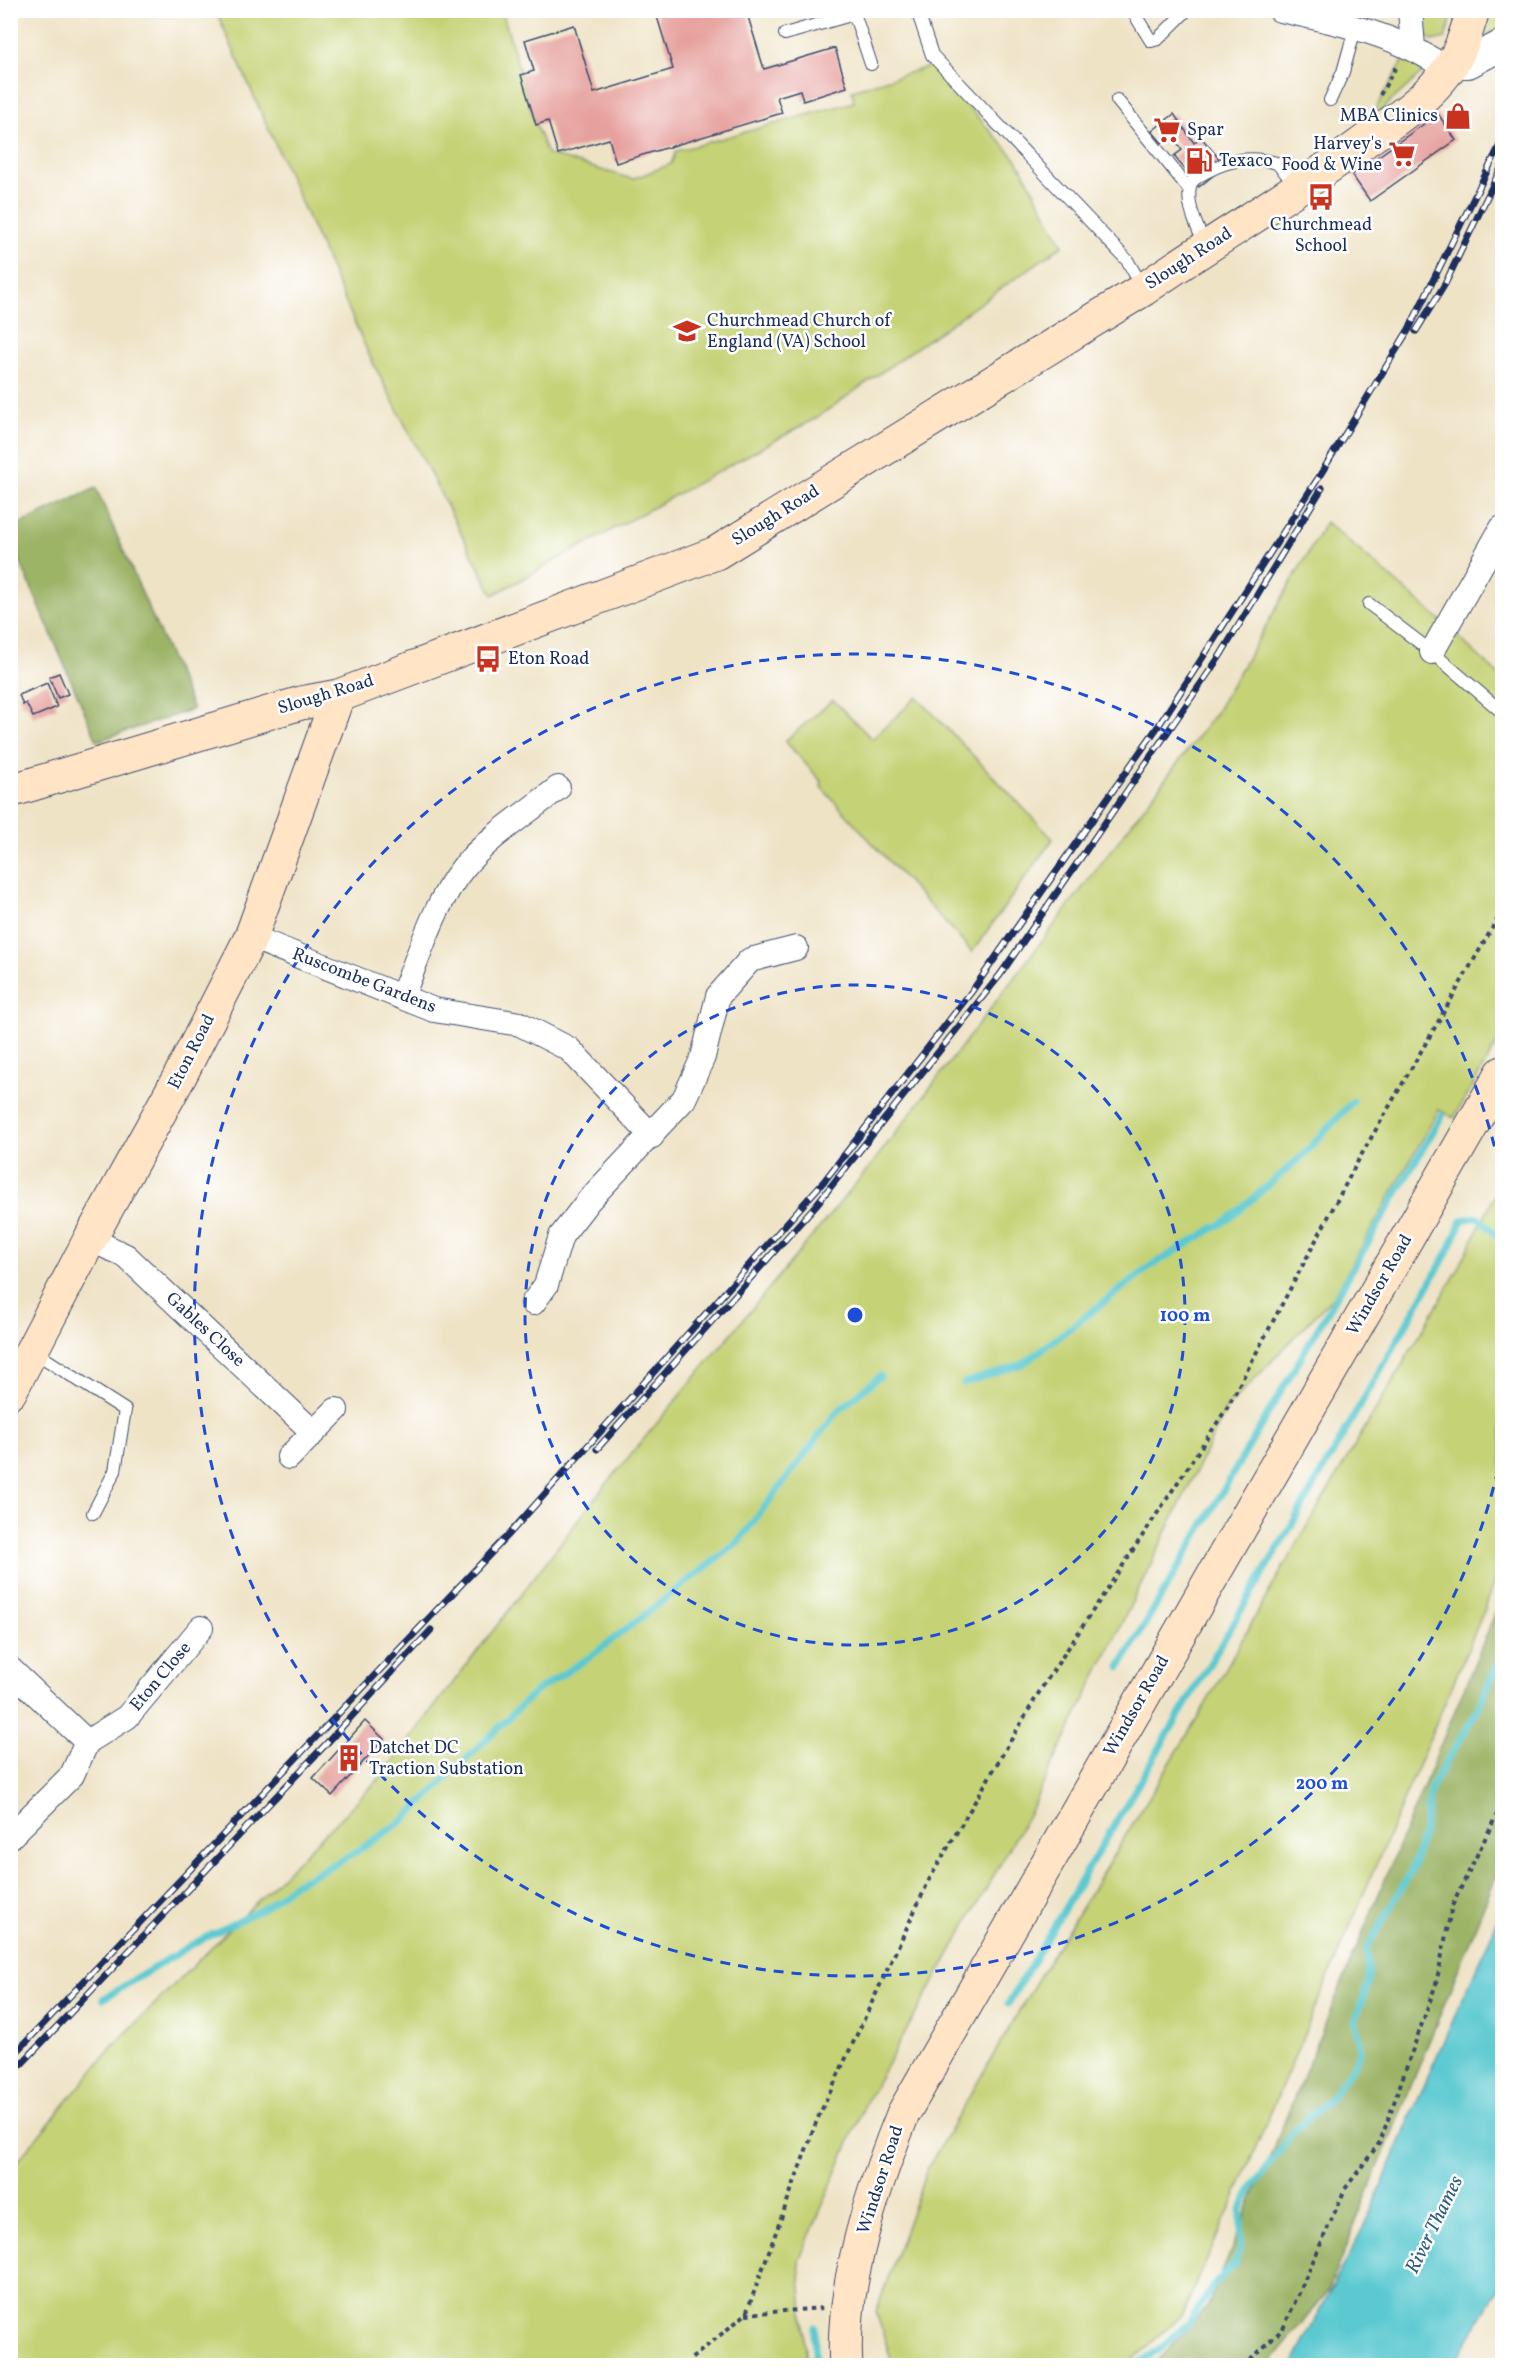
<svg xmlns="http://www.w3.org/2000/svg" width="1513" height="2376" font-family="Vollkorn,serif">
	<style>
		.green { fill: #c5d274; stroke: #708069; stroke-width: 1.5 }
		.forest { fill: #9cb466; stroke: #5c7262; stroke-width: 1.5 }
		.water { fill: #5bc9d0; stroke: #3b7c97; stroke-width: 1.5 }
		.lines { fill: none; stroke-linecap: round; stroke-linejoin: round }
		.stream { stroke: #5bc9d0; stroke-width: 7 }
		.building { fill: #e6a09d }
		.service-casing { stroke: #3b4a6e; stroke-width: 14 }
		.minor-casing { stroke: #3b4a6e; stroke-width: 26 }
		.tertiary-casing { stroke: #3b4a6e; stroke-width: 32 }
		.secondary-casing { stroke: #3b4a6e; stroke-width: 35 }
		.path { stroke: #3b4a6e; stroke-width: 4; stroke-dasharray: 4.5 4.5; stroke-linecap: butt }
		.service { stroke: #fff; stroke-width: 12 }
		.minor { stroke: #fff; stroke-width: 24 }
		.tertiary { stroke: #fff; stroke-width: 30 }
		.secondary { stroke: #ffe4c6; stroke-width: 33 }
		.rail-casing { stroke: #1b2f5e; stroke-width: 7 }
		.rail { stroke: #fff; stroke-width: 4.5; stroke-dasharray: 14; stroke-linecap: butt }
		.ring { fill: none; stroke: #1d4ed8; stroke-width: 3; stroke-dasharray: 10 8 }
		.labels { text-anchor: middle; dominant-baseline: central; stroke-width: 5; stroke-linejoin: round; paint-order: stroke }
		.poi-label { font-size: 18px; fill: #1b2f5e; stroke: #fff; text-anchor: start }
		.street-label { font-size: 18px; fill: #1b2f5e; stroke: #fff }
		.water-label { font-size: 20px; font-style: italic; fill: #2e5d80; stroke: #fff }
		.centre { fill: #1d4ed8; stroke: #fff; stroke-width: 3 }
		.ring-label { font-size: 18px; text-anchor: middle; font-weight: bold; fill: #1d4ed8; stroke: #fff; stroke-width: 5; stroke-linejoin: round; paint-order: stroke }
	</style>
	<rect width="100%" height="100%" fill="#fff"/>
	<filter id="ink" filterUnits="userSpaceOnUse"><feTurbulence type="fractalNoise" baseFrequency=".0167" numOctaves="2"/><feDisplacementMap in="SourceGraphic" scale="12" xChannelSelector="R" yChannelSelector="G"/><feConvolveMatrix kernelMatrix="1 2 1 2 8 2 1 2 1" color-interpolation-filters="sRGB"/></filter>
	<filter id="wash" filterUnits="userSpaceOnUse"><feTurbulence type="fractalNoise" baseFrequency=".008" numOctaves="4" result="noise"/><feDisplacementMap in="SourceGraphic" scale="24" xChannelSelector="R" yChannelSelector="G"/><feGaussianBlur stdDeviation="1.35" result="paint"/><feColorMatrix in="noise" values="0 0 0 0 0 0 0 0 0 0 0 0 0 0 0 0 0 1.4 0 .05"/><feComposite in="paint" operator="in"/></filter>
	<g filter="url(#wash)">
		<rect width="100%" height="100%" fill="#efe3c6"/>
		<path class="green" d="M 216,11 L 502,11 L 536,125 L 547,154 L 632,179 L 671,164 L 676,151 L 854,102 L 852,90 L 931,66 L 1017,160 L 1063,245 L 816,418 L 493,595 L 369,355 Z
			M 1418,11 L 1454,11 L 1445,38 L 1432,41 L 1423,33 Z
			M 1487,11 L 1502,11 L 1502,27 L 1481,38 Z
			M 1406,56 L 1419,63 L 1421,74 L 1368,122 Z
			M 1326,522 L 1438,618 L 1502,678 L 1502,1035 L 1454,1118 L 1439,1110 L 1333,1297 L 1227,1408 L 1028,1815 L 866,2102 L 799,2261 L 807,2365 L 11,2366 L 11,2169 L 113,2046 L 379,1779 L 599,1493 L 872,1164 L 1215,714 Z
			M 917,697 L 1053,839 L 972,952 L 821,787 L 822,782 L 785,741 L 833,700 L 872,739 Z
			M 1502,1180 L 1502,1556 L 1486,1606 L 1237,2192 L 1182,2315 L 1127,2365 L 893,2365 L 876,2312 L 927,2169 L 1043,1970 L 1197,1719 L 1289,1557 L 1458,1270 Z"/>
		<path class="forest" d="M 96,488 L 193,709 L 97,741 L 10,538 L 11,528 Z
			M 1502,1597 L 1502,1861 L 1328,2291 L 1268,2365 L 1154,2365 L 1208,2306 Z"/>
		<path class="water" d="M 1502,1911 L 1502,2278 L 1498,2289 L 1453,2365 L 1292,2365 L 1368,2218 L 1428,2076 Z"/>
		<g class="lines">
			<path class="stream" d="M 964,1383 L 1023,1364 L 1151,1266 L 1229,1219 L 1301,1157 L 1353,1101
				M 1120,1667 L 1442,1116
				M 103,1999 L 191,1945 L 264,1908 L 294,1884 L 350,1856 L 404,1820 L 535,1692 L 590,1657 L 738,1542 L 837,1412 L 880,1376
				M 1008,2004 L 1290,1528 L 1450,1248 L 1462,1220 L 1478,1217 L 1502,1240
				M 815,2366 L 815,2327
				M 1135,2366 L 1157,2351 L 1189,2323 L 1213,2286 L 1235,2263 L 1241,2245 L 1241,2210 L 1254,2185 L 1294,2131 L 1331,2098 L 1355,2063 L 1361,2049 L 1355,2021 L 1369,1981 L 1367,1948 L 1412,1870 L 1424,1832 L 1431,1787 L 1476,1713 L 1502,1654"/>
		</g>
		<g id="blocks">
			<path class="building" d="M 655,10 L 746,10 L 764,69 L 835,48 L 847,87 L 803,101 L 800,90 L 777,97 L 782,113 L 616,163 L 609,139 L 558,154 L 548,121 L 536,125 L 521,75 L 534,71 L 525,40 L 574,25 L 594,93 L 673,69 Z
				M 1174,114 L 1194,143 L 1201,137 L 1225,166 L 1199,187 L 1174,156 L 1182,150 L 1171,136 L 1162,143 L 1152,131 Z
				M 1438,114 L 1456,140 L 1370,201 L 1352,175 Z
				M 59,673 L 68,694 L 58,698 L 49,677 Z
				M 47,683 L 57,707 L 33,717 L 26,703 L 23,705 L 19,695 Z
				M 365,1721 L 384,1739 L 332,1796 L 313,1778 Z"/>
		</g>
	</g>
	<g filter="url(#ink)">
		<use href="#blocks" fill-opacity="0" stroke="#3b4a6e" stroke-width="1.5"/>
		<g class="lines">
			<defs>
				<path id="service" d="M 853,10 L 871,64
					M 917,10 L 932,55 L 1127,260 L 1143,288
					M 1132,10 L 1151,41 L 1158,39 L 1187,10
					M 785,34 L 854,14
					M 1117,100 L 1189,189
					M 1330,100 L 1343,72 L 1355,29
					M 1205,245 C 1198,229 1186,205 1190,187 C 1191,179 1199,176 1206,172 C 1230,159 1250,156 1277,163 L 1297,186
					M 1369,604 L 1432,652 L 1502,712
					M 33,1351 L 125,1410 L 115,1471 L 93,1513"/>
				<path id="minor" d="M 1280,10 C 1337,22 1400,35 1448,70
					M 1410,10 L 1413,47
					M 1432,652 L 1502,528
					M 251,937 L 434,1010 L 520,1024 L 569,1049 L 652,1136
					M 402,996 C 420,954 434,904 463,868 C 488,837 527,813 558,788
					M 90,1239 L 126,1256 L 313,1432
					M 533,1303 L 546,1285 L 561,1236 L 589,1200 L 684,1099 L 703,1057 L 718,996 L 750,960 L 796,948
					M 289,1457 L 336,1410
					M 10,1669 L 87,1742
					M 10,1837 L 72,1775 L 87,1742 L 127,1717 L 201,1628"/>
				<path id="tertiary" d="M 1452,63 L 1468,63 L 1502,45"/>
				<path id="secondary" d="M 10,791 L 301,703 L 338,696 L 716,553 L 1144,289 C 1217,238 1294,194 1365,141 C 1395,120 1427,99 1448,70 C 1461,52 1467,30 1473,10
					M 10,1392 L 90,1239 L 181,1074 L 251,937 L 338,696
					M 846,2366 C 840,2286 873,2188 903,2114 L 1502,1073"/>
			</defs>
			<use href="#service" class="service-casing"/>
			<use href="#minor" class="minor-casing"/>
			<use href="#tertiary" class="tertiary-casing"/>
			<use href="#secondary" class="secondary-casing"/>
			<path class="path" d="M 1380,95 L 1397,65
				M 746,2314 L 823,2308
				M 687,2366 L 691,2359 L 746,2314 L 817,2120 L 930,1878 L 1041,1689 L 1227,1408 L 1359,1159 L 1502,911
				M 1244,2366 L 1283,2329 L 1345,2189 L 1380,2142 L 1436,1984 L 1452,1906 L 1502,1804"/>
			<use href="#service" class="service"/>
			<use href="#minor" class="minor"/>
			<use href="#tertiary" class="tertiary"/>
			<use href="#secondary" class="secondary"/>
			<defs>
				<path id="rail" d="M 1416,331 L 1445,284 L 1502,166
					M 597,1449 L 816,1205 L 1000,975 L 1220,656 L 1322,488
					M 10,2059 L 510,1533 L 825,1180 L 972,991 L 1159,725 L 1317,480 L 1409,329 L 1502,141
					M 10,2076 L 327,1743 L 431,1630"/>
			</defs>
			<use href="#rail" class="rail-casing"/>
			<use href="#rail" class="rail"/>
		</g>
	</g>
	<g class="ring">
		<circle cx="855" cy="1315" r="330"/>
		<path d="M1502 1452A661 661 0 1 1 1502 1178"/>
	</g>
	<defs>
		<symbol id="shop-bare" viewBox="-9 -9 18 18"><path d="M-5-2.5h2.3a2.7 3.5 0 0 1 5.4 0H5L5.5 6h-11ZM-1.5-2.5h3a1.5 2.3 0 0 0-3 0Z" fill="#c8321e" stroke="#fff" stroke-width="2.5" paint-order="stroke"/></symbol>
		<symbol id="supermarket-bare" viewBox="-9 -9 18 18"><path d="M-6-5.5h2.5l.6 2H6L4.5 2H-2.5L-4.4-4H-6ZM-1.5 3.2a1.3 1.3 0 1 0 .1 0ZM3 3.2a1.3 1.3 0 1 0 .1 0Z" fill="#c8321e" stroke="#fff" stroke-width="2.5" paint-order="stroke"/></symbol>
		<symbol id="fuel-bare" viewBox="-9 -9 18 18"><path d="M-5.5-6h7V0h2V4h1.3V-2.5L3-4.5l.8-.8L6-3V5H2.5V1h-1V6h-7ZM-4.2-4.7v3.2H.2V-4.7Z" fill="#c8321e" stroke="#fff" stroke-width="2.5" paint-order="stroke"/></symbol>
		<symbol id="bus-bare" viewBox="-9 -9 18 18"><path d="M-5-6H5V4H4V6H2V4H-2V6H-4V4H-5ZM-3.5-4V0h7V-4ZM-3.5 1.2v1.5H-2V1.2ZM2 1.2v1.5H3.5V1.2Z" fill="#c8321e" stroke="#fff" stroke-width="2.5" paint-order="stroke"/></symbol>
		<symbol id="school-bare" viewBox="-9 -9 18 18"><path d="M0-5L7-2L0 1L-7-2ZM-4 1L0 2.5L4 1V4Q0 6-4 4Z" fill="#c8321e" stroke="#fff" stroke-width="2.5" paint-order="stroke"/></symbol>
		<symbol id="building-bare" viewBox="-9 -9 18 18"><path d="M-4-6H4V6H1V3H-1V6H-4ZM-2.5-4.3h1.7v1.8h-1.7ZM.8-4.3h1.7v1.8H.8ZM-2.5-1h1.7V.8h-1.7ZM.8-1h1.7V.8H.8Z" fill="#c8321e" stroke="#fff" stroke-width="2.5" paint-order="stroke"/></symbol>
	</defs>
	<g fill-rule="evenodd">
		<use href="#shop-bare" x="1439" y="97" width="38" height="38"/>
		<use href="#supermarket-bare" x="1148" y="111" width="38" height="38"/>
		<use href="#supermarket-bare" x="1383" y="135" width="38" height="38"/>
		<use href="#fuel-bare" x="1180" y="142" width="38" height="38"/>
		<use href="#bus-bare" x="1302" y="178" width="38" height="38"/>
		<use href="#school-bare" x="668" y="312" width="38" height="38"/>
		<use href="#bus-bare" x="469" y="640" width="38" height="38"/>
		<use href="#building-bare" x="330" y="1739" width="38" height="38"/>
	</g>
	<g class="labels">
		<g class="poi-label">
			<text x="1438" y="116" text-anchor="end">MBA Clinics</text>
			<text x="1187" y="130">Spar</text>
			<text x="1382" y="144" text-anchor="end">Harvey's<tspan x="1382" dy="21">Food &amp; Wine</tspan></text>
			<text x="1219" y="161">Texaco</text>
			<text x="1321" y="225" text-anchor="middle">Churchmead<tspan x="1321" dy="21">School</tspan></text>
			<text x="707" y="321">Churchmead Church of<tspan x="707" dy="21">England (VA) School</tspan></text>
			<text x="508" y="659">Eton Road</text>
			<text x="369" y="1748">Datchet DC<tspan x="369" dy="21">Traction Substation</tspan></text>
		</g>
		<g class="street-label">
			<text transform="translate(1189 259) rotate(-33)">Slough Road</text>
			<text transform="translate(776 516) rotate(-32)">Slough Road</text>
			<text transform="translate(326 695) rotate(-17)">Slough Road</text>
			<text transform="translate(364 981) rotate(21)">Ruscombe Gardens</text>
			<text transform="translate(192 1052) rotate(-63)">Eton Road</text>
			<text transform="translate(1380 1285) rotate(-60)">Windsor Road</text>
			<text transform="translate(205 1330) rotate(43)">Gables Close</text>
			<text transform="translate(161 1677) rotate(-50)">Eton Close</text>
			<text transform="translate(1137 1706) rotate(-60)">Windsor Road</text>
			<text transform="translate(881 2180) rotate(-72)">Windsor Road</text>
		</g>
		<g class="water-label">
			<text transform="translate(1435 2225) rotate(-64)">River Thames</text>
		</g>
	</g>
	<circle cx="855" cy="1315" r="9" class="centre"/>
	<g class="ring-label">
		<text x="1185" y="1321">100 m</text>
		<text x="1322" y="1789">200 m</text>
	</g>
	<rect width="1513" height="2376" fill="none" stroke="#fff" stroke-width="36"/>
</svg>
